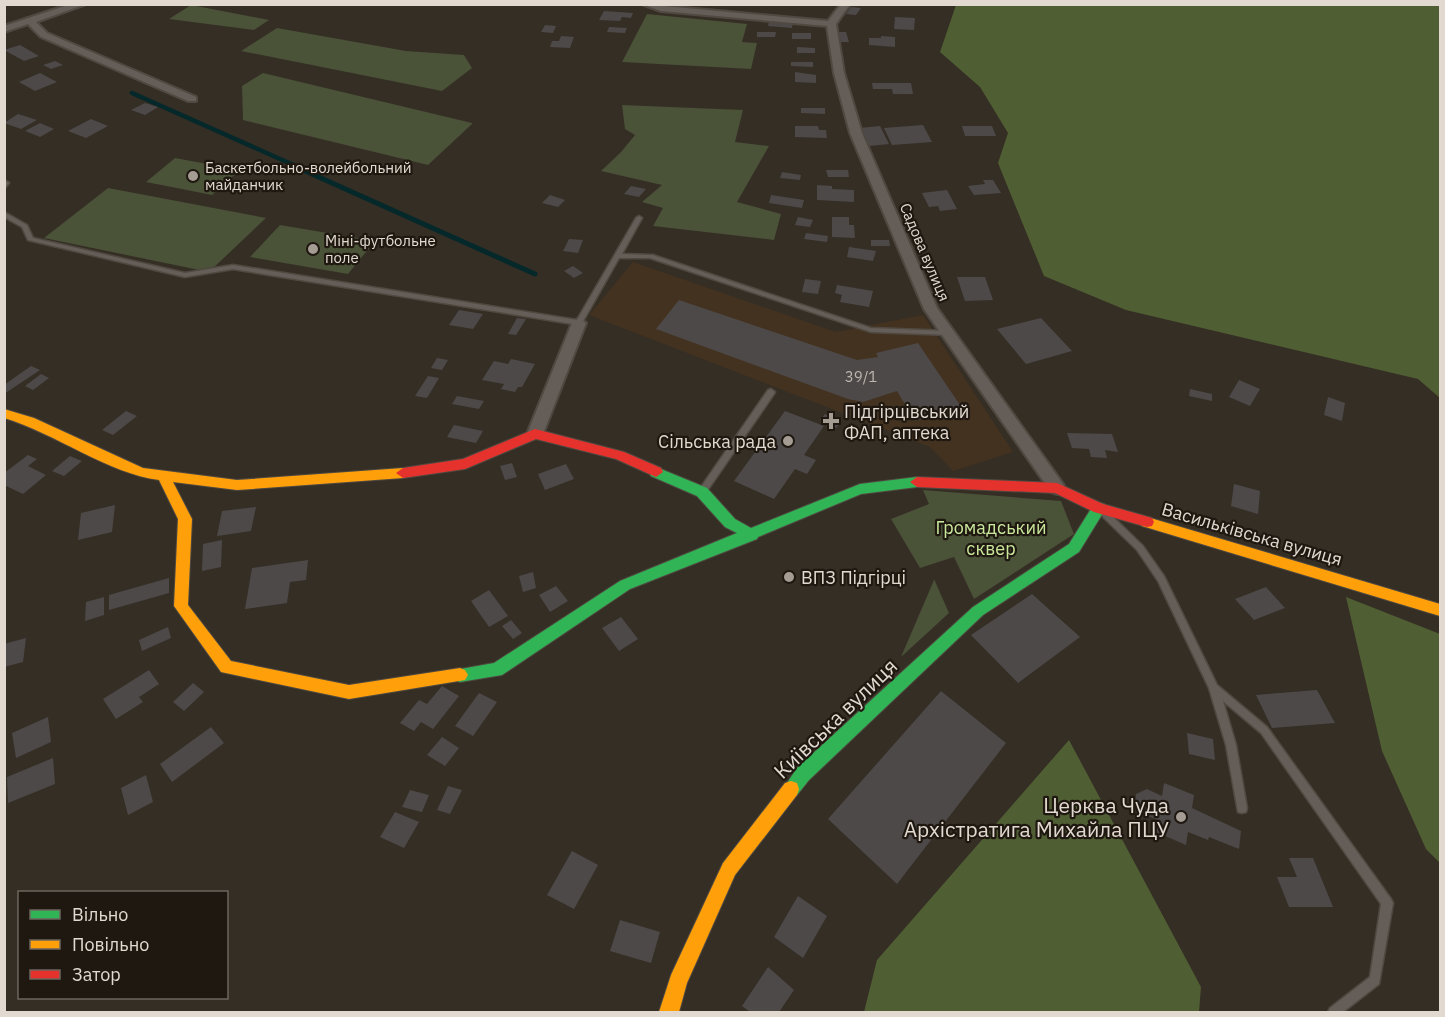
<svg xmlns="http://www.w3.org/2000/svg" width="1445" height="1017" font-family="'IBM Plex Sans',sans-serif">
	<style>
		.built { fill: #43321f }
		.green { fill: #4a5238 }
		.forest { fill: #505e33 }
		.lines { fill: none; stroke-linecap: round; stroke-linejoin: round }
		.stream-far1 { stroke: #05282a; stroke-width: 4.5 }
		.stream { stroke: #05282a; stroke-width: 5 }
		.building { fill: #4d4949 }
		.lane-casing { stroke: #4f4941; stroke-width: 3 }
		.street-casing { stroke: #4f4941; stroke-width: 4 }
		.fast-casing { stroke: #4f4941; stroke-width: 2 }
		.slow-casing { stroke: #4f4941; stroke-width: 2 }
		.jam-casing { stroke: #4f4941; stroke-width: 2 }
		.lane { fill: #655e58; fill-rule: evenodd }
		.street { fill: #655e58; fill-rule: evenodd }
		.fast { fill: #30b455; fill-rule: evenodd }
		.slow { fill: #ff9f0a; fill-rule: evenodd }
		.jam { fill: #e5322d; fill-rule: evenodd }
		.poi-dot { fill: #a59d94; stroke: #1e1811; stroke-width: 2 }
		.labels { text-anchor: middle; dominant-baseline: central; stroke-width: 4.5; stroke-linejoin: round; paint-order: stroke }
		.far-poi-label { font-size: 15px; fill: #e2d9d0; stroke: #1e1811; text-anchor: start }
		.far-street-label { font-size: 15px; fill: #e2d9d0; stroke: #1e1811 }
		.number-label { font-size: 15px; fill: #bdb5ae }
		.poi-label { font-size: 18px; fill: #e2d9d0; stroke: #1e1811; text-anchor: start }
		.park-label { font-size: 18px; fill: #cae89c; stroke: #1e1811 }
		.street-label { font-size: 18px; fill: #e2d9d0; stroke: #1e1811 }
		.near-street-label { font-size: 21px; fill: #e2d9d0; stroke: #1e1811 }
		.near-poi-label { font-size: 21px; fill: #e2d9d0; stroke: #1e1811; text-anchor: end }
	</style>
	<rect width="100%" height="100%" fill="#352e25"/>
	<path class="built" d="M 633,262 L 836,332 L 923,315 L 1013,452 L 953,471 L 930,447 L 589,315 Z"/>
	<path class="green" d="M 191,5 L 269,20 L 254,30 L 169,19 Z
		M 647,14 L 747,24 L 742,42 L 757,43 L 751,69 L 622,62 Z
		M 277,28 L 406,51 L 464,55 L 472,68 L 442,91 L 241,51 Z
		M 263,73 L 472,123 L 472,124 L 428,165 L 243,120 L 242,86 Z
		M 622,105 L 743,110 L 735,142 L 769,146 L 737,202 L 781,214 L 774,240 L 653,226 L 663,208 L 642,202 L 662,185 L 601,171 L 621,152 L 635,135 L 625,129 Z
		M 175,158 L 240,170 L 212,195 L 146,182 Z
		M 108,188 L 266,218 L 209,272 L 44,238 Z
		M 280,225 L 375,241 L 348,274 L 250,257 Z
		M 923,490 L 1061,501 L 1074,534 L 974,599 L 954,557 L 920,568 L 891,519 L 929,504 Z
		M 934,579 L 949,613 L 901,657 L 934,580 Z"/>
	<path class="forest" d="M 956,5 L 1440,5 L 1440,398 L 1418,379 L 1126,310 L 1044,276 L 998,163 L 1008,133 L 980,87 L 940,52 Z
		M 1346,597 L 1440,634 L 1440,863 L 1426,849 L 1382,751 Z
		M 1069,740 L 1201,987 L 1199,1012 L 864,1012 L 877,960 Z"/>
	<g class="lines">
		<path class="stream-far1" d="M 132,93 L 307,171"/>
		<path class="stream" d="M 303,170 L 535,274"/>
	</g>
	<path class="building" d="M 851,7 L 861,8 L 856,15 L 846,14 Z
		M 604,11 L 633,13 L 631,18 L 622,17 L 620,21 L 599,20 Z
		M 895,17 L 915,18 L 914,30 L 894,29 Z
		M 769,21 L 793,23 L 792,28 L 768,26 Z
		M 545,25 L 556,26 L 553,33 L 541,32 Z
		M 609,27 L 627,28 L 625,33 L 607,32 Z
		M 757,32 L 776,32 L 775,37 L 757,37 Z
		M 837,32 L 846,32 L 849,42 L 839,42 Z
		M 792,33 L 811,33 L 811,39 L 792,39 Z
		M 561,36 L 574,37 L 570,48 L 550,47 L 552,41 L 559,41 Z
		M 881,36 L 895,37 L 895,47 L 869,45 L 869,38 L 881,38 Z
		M 20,45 L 39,56 L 24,61 L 4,50 Z
		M 797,47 L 815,48 L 815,53 L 797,53 Z
		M 55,61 L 63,65 L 51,69 L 43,65 Z
		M 791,62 L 813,62 L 813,67 L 791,66 Z
		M 795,72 L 816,75 L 816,83 L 795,82 Z
		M 40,73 L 57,82 L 35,91 L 19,82 Z
		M 872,83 L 911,83 L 913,94 L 893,94 L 892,89 L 873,89 Z
		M 145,103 L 158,107 L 145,115 L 131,110 Z
		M 801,108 L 825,108 L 825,114 L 801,113 Z
		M 18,114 L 37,120 L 21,129 L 4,123 Z
		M 91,119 L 108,126 L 86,138 L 68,131 Z
		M 40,123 L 54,129 L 40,137 L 25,131 Z
		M 923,125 L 932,142 L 892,145 L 884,128 Z
		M 795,126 L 818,126 L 819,130 L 826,130 L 827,138 L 795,137 Z
		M 880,126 L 889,144 L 869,146 L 860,128 Z
		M 962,126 L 992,126 L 996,136 L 965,136 Z
		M 826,170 L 848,170 L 849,177 L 828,177 Z
		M 782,172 L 801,175 L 800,180 L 780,178 Z
		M 983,180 L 993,180 L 1001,193 L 974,195 L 968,186 L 985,184 Z
		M 817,185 L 832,186 L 832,189 L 854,190 L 854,202 L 817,200 Z
		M 631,186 L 646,189 L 639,197 L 624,194 Z
		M 947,190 L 957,209 L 940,211 L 938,206 L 929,207 L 922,193 Z
		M 550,195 L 565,200 L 558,207 L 542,203 Z
		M 771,195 L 804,200 L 802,208 L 769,203 Z
		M 798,217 L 813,220 L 810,227 L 795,225 Z
		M 832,217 L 849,217 L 849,225 L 854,225 L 855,238 L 832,237 Z
		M 806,233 L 828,236 L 827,242 L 804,239 Z
		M 569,239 L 583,240 L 578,253 L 563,251 Z
		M 871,240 L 889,240 L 890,246 L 871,246 Z
		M 849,247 L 876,251 L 873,261 L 847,257 Z
		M 573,266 L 583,273 L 574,278 L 564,271 Z
		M 957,277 L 985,277 L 993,300 L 965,301 Z
		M 805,279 L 821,281 L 818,294 L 802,292 Z
		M 837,285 L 873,291 L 869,307 L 840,302 L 842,295 L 835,293 Z
		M 679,300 L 857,360 L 878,357 L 876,353 L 918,343 L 962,408 L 915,421 L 897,391 L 863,402 L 848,399 L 656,329 Z
		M 459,310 L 483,314 L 473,329 L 449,325 Z
		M 517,318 L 526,319 L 516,335 L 508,334 Z
		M 1041,318 L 1072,351 L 1026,364 L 997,329 Z
		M 437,358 L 448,360 L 442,370 L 431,368 Z
		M 511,359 L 535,364 L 522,387 L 518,387 L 515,392 L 501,389 L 504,384 L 482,380 L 494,361 L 508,364 Z
		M 31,366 L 40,370 L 4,394 L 4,385 Z
		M 41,374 L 49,378 L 33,390 L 25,386 Z
		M 428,376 L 439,378 L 427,398 L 415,396 Z
		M 1239,380 L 1260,389 L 1250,406 L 1229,397 Z
		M 1190,389 L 1212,394 L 1212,401 L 1189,396 Z
		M 457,396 L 484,401 L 479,409 L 452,404 Z
		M 1328,397 L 1345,403 L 1342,421 L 1324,415 Z
		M 126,411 L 137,416 L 113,435 L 102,430 Z
		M 785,411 L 824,426 L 804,455 L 816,460 L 807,474 L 795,469 L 774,499 L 734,481 Z
		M 825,414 L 841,422 L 836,428 L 820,420 Z
		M 454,425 L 483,431 L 476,443 L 447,437 Z
		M 1067,433 L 1112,434 L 1118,452 L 1105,450 L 1107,458 L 1091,457 L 1089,449 L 1072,448 Z
		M 28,455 L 37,459 L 28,466 L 46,475 L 23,494 L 4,485 L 4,473 Z
		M 70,456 L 82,461 L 64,476 L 52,471 Z
		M 512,463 L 517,477 L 505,480 L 500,466 Z
		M 566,464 L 574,479 L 545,490 L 538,474 Z
		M 1234,484 L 1260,491 L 1258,514 L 1231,506 Z
		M 115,505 L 112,532 L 78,540 L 81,513 Z
		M 256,507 L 251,531 L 217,536 L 222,511 Z
		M 222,540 L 221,567 L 202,571 L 203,544 Z
		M 308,560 L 306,580 L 290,582 L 287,603 L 245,609 L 252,568 Z
		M 533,572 L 536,588 L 523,592 L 519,576 Z
		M 169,578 L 169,593 L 109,610 L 109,595 Z
		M 556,586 L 568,601 L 550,612 L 539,595 Z
		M 1266,587 L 1285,608 L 1254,620 L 1235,599 Z
		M 489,590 L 508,616 L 489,627 L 471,601 Z
		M 1032,594 L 1080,637 L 1018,683 L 971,635 Z
		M 104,597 L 104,615 L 85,621 L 86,602 Z
		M 621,617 L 638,639 L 619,651 L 602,628 Z
		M 511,620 L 522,633 L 513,639 L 502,626 Z
		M 168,627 L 171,638 L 142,651 L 139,640 Z
		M 26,638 L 23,662 L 4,667 L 4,644 Z
		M 149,670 L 159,684 L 139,697 L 143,702 L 116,719 L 103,699 Z
		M 193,683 L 204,692 L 184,711 L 173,702 Z
		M 442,686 L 459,696 L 433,729 L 421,722 L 414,731 L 400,723 L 419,700 L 427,704 Z
		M 1317,690 L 1335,723 L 1272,728 L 1256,695 Z
		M 941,691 L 1006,743 L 897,884 L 828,819 Z
		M 479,693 L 497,702 L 473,736 L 455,726 Z
		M 48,717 L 51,742 L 16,758 L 12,733 Z
		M 211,727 L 224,743 L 172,782 L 160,764 Z
		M 1187,733 L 1213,739 L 1215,760 L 1189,754 Z
		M 442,737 L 459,748 L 445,766 L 427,755 Z
		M 53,758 L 55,784 L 8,803 L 7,777 Z
		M 146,775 L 153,802 L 128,815 L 121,788 Z
		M 1164,783 L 1194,795 L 1192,808 L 1241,831 L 1239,849 L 1209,837 L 1208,840 L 1188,832 L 1186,845 L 1156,832 L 1158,820 L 1143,814 L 1135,801 L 1136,794 L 1147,789 L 1162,796 Z
		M 448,786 L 462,790 L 450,814 L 437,810 Z
		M 410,790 L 429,795 L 422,812 L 402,807 Z
		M 395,812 L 419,822 L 404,848 L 380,837 Z
		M 572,851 L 598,865 L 574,909 L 547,895 Z
		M 1289,858 L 1313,858 L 1333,907 L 1289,907 L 1277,877 L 1297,877 Z
		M 798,896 L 827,916 L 803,958 L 774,937 Z
		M 620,920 L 660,932 L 651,963 L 610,951 Z
		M 768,967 L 794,990 L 779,1012 L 750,1012 L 742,1006 Z"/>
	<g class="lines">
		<defs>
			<path id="lane" d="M 6,181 L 9,183 L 4,189 L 4,182 Z
				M 4,212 L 27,225 L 33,238 L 185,273 L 233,265 L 577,320 L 636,218 L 639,216 L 642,218 L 622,254 L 653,255 L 871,328 L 949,331 L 952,333 L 949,335 L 871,332 L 650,258 L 619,258 L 582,323 L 579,325 L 233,269 L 185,277 L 28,240 L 22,227 L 4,217 Z
				M 771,389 L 775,392 L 774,394 L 705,494 L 699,494 L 698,492 L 699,490 L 768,390 Z
				M 1106,512 L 1109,513 L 1143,546 L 1164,576 L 1217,685 L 1267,727 L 1391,899 L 1393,903 L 1379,984 L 1343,1012 L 1328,1012 L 1330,1008 L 1370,977 L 1381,904 L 1261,733 L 1223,701 L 1236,745 L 1247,808 L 1246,812 L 1242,813 L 1238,812 L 1226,745 L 1209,688 L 1158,581 L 1137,550 L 1103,517 L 1102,515 L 1103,513 Z"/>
			<path id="street" d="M 71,4 L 86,4 L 36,22 L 47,33 L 196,97 L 196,101 L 188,101 L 41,37 L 28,24 L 4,32 L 4,26 Z
				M 642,4 L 828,21 L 841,4 L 850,4 L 836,24 L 844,73 L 862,133 L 937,308 L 1063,484 L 1065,488 L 1063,492 L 1057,494 L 1051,492 L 924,309 L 850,133 L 834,73 L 827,26 L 661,11 Z
				M 579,318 L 586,323 L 543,434 L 540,438 L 530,438 L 527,434 L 572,323 Z"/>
			<path id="fast" d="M 656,467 L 707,488 L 735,519 L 751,528 L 860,484 L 917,477 L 924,482 L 917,487 L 861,494 L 758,537 L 757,539 L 630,589 L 502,675 L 460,682 L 455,680 L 452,675 L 455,670 L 494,663 L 620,581 L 737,533 L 725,527 L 697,496 L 651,476 L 649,472 L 651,468 Z
				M 1099,503 L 1104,504 L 1106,508 L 1079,552 L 983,615 L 809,780 L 797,795 L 791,797 L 785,795 L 783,789 L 797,768 L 973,607 L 1069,544 L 1094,504 Z"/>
			<path id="slow" d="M 4,409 L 34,418 L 143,468 L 237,480 L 403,468 L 408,469 L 410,473 L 403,478 L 237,490 L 173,482 L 192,519 L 188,605 L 231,661 L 349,685 L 460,668 L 465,670 L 468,675 L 465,680 L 349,699 L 221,672 L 174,606 L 178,519 L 159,480 C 109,474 55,433 4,418 Z
				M 1147,517 L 1440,604 L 1440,616 L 1142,526 L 1140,522 L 1142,518 Z
				M 791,781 L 797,783 L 799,789 L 797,795 L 735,875 L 687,983 L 679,1012 L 659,1012 L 671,975 L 723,863 L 785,783 Z"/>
			<path id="jam" d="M 535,429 L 624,452 L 661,468 L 663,472 L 656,477 L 616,459 L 536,439 L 465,469 L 403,478 L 396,473 L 403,468 L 463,459 Z
				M 917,477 L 1057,483 L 1103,504 L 1152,518 L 1154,522 L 1152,526 L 1147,527 L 1094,512 L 1055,493 L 917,487 L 910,482 Z"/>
		</defs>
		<use href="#lane" class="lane-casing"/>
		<use href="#street" class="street-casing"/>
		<use href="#fast" class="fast-casing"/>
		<use href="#slow" class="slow-casing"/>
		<use href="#jam" class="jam-casing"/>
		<use href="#lane" class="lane"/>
		<use href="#street" class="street"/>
		<use href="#fast" class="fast"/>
		<use href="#slow" class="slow"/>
		<use href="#jam" class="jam"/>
	</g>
	<g class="poi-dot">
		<circle cx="193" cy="176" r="6"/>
		<circle cx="313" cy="249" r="6"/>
		<path d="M828 412h6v6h6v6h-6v6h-6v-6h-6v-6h6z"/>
		<circle cx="788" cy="441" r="6"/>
		<circle cx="789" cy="577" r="6"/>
		<circle cx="1181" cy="817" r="6"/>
	</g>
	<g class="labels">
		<g class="far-poi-label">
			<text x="205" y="167">Баскетбольно-волейбольний<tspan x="205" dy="17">майданчик</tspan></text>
			<text x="325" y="240">Міні-футбольне<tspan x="325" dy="17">поле</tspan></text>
		</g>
		<g class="far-street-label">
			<text transform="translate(925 252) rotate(67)">Садова вулиця</text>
		</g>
		<g class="number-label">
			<text x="861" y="376">39/1</text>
		</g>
		<g class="poi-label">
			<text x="844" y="411">Підгірцівський<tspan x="844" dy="21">ФАП, аптека</tspan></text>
			<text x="776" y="441" text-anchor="end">Сільська рада</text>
			<text x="801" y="577">ВПЗ Підгірці</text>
		</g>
		<g class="park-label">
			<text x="991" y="527">Громадський<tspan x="991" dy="21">сквер</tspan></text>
		</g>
		<g class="street-label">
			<text transform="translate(1252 534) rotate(16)">Васильківська вулиця</text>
		</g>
		<g class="near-street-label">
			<text transform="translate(835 718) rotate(-44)">Київська вулиця</text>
		</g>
		<g class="near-poi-label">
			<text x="1169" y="805">Церква Чуда<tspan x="1169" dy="24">Архістратига Михайла ПЦУ</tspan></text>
		</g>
	</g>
	<rect width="1445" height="1017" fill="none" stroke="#e2d9d0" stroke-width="12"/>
	<rect x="18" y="891" width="210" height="108" fill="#1e1811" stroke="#6c655d" stroke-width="1.5"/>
	<rect x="30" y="910" width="30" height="9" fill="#30b455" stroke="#6c655d" stroke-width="1.5"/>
	<text x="72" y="921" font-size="18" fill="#e2d9d0">Вільно</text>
	<rect x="30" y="940" width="30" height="9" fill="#ff9f0a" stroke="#6c655d" stroke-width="1.5"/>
	<text x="72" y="951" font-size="18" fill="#e2d9d0">Повільно</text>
	<rect x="30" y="970" width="30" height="9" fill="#e5322d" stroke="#6c655d" stroke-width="1.5"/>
	<text x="72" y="981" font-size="18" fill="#e2d9d0">Затор</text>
</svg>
